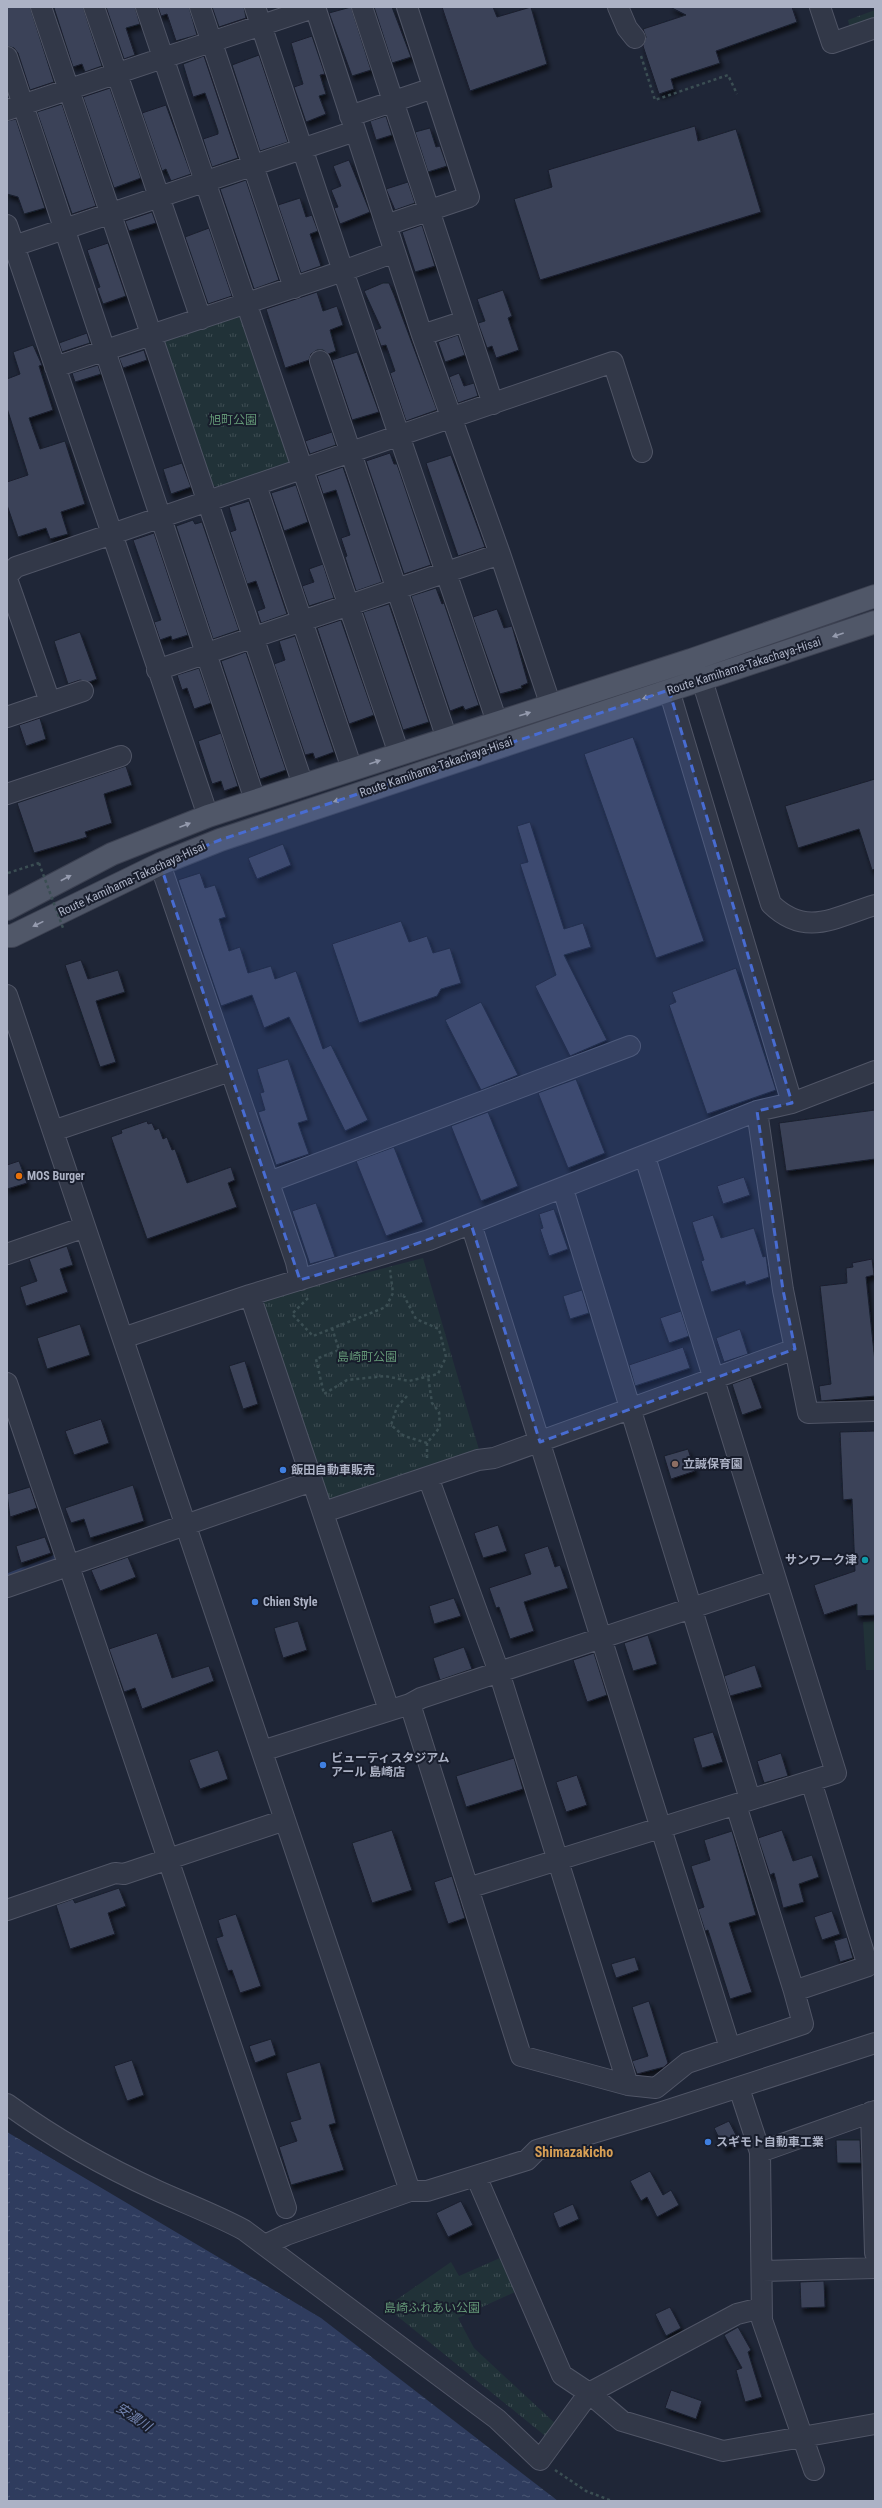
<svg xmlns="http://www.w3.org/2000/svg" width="882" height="2508" font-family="'Roboto Condensed','Noto Sans JP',sans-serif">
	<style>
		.grass { fill: url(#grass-tufts) }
		.pitch { fill: #213238 }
		.water { fill: url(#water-ripples) }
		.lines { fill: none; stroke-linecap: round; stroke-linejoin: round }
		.stream { stroke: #2f3c5e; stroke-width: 5.5 }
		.building { fill: #3a4358; stroke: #1a1f2e; filter: url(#shadow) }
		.minor-casing { stroke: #505566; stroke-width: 22 }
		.major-casing { stroke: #3c4151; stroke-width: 24 }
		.path { stroke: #3b4e53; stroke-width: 2.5; stroke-dasharray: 3 3; stroke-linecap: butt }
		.minor { stroke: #323848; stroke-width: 20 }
		.major { stroke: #505768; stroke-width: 22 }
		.path-bridge { stroke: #3b4e53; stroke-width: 2.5; stroke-dasharray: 3 3; stroke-linecap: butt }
		.oneway { fill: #959bae }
		.marked { fill: #486cd2; fill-opacity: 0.2; stroke: #486cd2; stroke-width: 3; stroke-dasharray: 8 5; stroke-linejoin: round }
		.food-dot { fill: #e8710a; stroke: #181d2c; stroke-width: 1.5 }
		.education-dot { fill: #8d6e63; stroke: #181d2c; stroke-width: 1.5 }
		.shop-dot { fill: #3f7fe0; stroke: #181d2c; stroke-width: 1.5 }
		.culture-dot { fill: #0f9aa8; stroke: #181d2c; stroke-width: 1.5 }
		.labels { text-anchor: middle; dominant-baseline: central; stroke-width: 4; stroke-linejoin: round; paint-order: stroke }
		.park-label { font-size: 12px; fill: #639676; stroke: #181d2c }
		.street-label { font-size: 12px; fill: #acb2c5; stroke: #181d2c }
		.poi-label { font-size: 12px; font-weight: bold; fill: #acb2c5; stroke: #181d2c; text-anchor: start }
		.water-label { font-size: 13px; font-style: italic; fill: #7384af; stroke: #181d2c }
		.quarter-label { font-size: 14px; font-weight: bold; fill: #d79f55; stroke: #181d2c }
	</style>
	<defs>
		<pattern id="grass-tufts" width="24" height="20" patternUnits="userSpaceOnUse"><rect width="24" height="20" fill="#213238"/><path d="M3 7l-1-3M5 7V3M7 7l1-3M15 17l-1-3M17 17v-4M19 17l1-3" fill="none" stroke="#3f4d53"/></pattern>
		<pattern id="water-ripples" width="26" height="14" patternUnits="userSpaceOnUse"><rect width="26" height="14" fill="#2f3c5e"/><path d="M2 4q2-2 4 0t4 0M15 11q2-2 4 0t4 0" fill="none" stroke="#4a5674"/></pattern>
		<filter id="shadow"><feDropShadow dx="2.5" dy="4.5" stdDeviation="2" flood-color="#0009"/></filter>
	</defs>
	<rect width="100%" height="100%" fill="#1f2637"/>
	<path class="grass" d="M 875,10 L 875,19 L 850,28 L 848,20 Z
		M 242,310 L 292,455 L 287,464 L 217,487 L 208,483 L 159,338 Z
		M 423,1258 L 480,1453 L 332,1501 L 328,1498 L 263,1305 L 266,1299 Z
		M 500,2258 L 515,2292 L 458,2318 L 474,2348 L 558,2426 L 549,2439 L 386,2307 L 451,2262 L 459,2276 Z"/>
	<path class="pitch" d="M 875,1621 L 875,1670 L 866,1670 L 863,1622 Z"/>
	<path class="water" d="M 7,2132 L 321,2318 L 558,2501 L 7,2501 Z"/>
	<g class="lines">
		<path class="stream" d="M 8,1576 L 61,1555"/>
	</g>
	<path class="building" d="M 7,7 L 30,7 L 54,82 L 30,90 L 18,53 L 14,48 L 7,46 Z
		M 57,7 L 83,7 L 102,66 L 85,72 L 82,64 L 73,67 L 54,8 Z
		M 106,7 L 135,7 L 140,24 L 126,28 L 135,55 L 124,59 Z
		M 158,7 L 189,7 L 197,35 L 176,41 L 167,14 L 161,16 Z
		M 212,7 L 244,7 L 246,18 L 219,27 Z
		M 351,7 L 371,70 L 352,76 L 329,13 Z
		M 374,7 L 392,7 L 411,57 L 392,63 Z
		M 442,7 L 493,7 L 497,17 L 531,7 L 547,64 L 470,91 Z
		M 670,7 L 792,7 L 797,22 L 716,51 L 720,63 L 671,79 L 674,89 L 659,94 L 643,46 L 646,37 L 643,29 L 686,15 Z
		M 312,36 L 325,74 L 320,75 L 326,94 L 319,96 L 326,114 L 306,122 L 294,87 L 303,84 L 291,43 Z
		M 259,55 L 288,142 L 260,151 L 232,65 Z
		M 204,56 L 238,158 L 212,167 L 203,139 L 218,134 L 218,131 L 205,93 L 193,97 L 183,64 Z
		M 110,88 L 141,178 L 114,188 L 83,97 Z
		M 62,104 L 96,206 L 72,214 L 37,112 Z
		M 166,105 L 191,174 L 171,181 L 166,169 L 162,171 L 142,113 Z
		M 386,116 L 392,135 L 376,140 L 370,121 Z
		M 16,119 L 45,208 L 24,214 L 18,197 L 7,194 L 7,121 Z
		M 695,126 L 698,141 L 736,129 L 761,212 L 540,280 L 514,199 L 552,187 L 548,170 Z
		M 430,128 L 436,147 L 440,146 L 447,166 L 428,172 L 415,132 Z
		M 349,160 L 370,212 L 340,224 L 334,208 L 338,207 L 331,190 L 341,186 L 333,166 Z
		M 246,180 L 279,280 L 254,289 L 220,189 Z
		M 408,182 L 415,203 L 395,210 L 386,189 Z
		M 300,198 L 306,217 L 312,215 L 318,231 L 310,234 L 321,266 L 301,273 L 278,205 Z
		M 152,212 L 156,223 L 129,231 L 125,221 Z
		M 422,225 L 435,266 L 415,272 L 402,232 Z
		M 209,228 L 232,296 L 208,304 L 185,237 Z
		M 108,243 L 126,296 L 103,304 L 97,288 L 100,287 L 87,250 Z
		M 383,283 L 389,283 L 394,295 L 437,410 L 406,421 L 390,373 L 395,371 L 386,345 L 381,346 L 375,330 L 381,328 L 364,291 Z
		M 503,290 L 512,316 L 508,318 L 519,350 L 496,358 L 492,346 L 487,348 L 478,323 L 485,321 L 477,299 Z
		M 317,292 L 323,311 L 337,306 L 343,325 L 330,330 L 336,351 L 328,354 L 323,350 L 317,350 L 311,354 L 309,360 L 285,368 L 266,309 Z
		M 87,333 L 90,343 L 62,352 L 59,343 Z
		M 458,335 L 465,355 L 445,362 L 438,342 Z
		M 33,345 L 42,365 L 39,366 L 53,410 L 29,418 L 40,449 L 65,441 L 85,504 L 61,512 L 68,534 L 50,539 L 46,528 L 18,537 L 7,505 L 7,482 L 28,475 L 7,408 L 7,379 L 20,374 L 13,352 Z
		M 144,350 L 147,360 L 123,368 L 119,358 Z
		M 357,352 L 379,412 L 352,420 L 332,360 Z
		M 98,365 L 101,374 L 75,382 L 72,373 Z
		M 459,373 L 464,386 L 474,383 L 478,396 L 458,403 L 449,377 Z
		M 332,432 L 336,445 L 310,454 L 305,441 Z
		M 390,453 L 394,464 L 397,464 L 431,565 L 404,574 L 366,461 Z
		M 451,455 L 485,547 L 458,556 L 426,463 Z
		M 182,463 L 191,487 L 171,494 L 163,469 Z
		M 343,467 L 382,582 L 356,591 L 345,557 L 347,556 L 341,538 L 350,535 L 336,490 L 323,494 L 317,476 Z
		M 296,485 L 308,522 L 284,531 L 271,493 Z
		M 249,501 L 287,614 L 261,623 L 257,611 L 265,608 L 256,581 L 247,584 L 230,532 L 236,530 L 229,507 Z
		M 193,520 L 195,524 L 202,522 L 239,630 L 213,639 L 176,526 Z
		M 154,533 L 188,635 L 172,640 L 171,636 L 160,640 L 154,622 L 161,620 L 133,540 Z
		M 323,564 L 334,598 L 309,606 L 302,586 L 314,582 L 309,569 Z
		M 436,588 L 442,604 L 444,603 L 479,705 L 465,710 L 463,706 L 450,711 L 411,596 Z
		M 389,604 L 429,722 L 403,730 L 363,612 Z
		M 497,609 L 504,628 L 512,626 L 528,683 L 521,686 L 522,688 L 500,694 L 473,617 Z
		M 341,620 L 374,715 L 349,724 L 317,628 Z
		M 80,632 L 97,679 L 89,682 L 80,680 L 68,684 L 54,641 Z
		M 295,636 L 334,752 L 315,759 L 313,753 L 305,755 L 274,664 L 285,660 L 279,641 Z
		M 246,652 L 286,770 L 260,779 L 221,661 Z
		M 199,668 L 211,703 L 194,709 L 187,688 L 182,690 L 177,675 Z
		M 40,718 L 46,739 L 26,746 L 19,725 Z
		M 221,733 L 238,786 L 224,791 L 221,781 L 212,784 L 198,741 Z
		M 633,737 L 704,941 L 656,958 L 584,754 Z
		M 126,766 L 132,785 L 104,794 L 112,823 L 85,832 L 87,837 L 34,853 L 17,803 Z
		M 875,779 L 875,869 L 872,870 L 859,829 L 798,848 L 785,806 Z
		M 530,822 L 564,929 L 583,923 L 591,947 L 564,955 L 607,1040 L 570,1056 L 535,986 L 556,975 L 520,864 L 528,862 L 517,826 Z
		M 283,844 L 291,865 L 257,879 L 248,858 Z
		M 200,873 L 205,888 L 215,885 L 226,917 L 219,919 L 229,951 L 240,947 L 248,973 L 271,966 L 275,979 L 296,971 L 323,1049 L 331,1045 L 368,1120 L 345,1131 L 289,1017 L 264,1028 L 252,995 L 221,1006 L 178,880 Z
		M 401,921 L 409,942 L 427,936 L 433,953 L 450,948 L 461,983 L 441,989 L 437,996 L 359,1023 L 332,944 Z
		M 81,960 L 88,979 L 118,970 L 125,992 L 96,1001 L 116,1062 L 100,1067 L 65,965 Z
		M 736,968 L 776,1090 L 707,1114 L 669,1005 L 676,1002 L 672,992 Z
		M 481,1002 L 518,1075 L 481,1090 L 445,1020 Z
		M 288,1059 L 308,1120 L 298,1123 L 309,1154 L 276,1165 L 258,1112 L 265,1110 L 260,1093 L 264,1092 L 257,1069 Z
		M 576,1079 L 605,1153 L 568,1168 L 538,1093 Z
		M 875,1110 L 875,1159 L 786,1171 L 779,1123 Z
		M 488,1112 L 518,1186 L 481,1201 L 451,1126 Z
		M 147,1121 L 148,1124 L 152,1123 L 155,1130 L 159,1128 L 163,1139 L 167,1137 L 172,1150 L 175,1149 L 187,1183 L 231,1167 L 235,1180 L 228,1183 L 237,1207 L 147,1239 L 111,1137 L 122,1133 L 121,1130 Z
		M 394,1147 L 423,1222 L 386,1236 L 356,1161 Z
		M 19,1161 L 27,1183 L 7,1189 L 7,1165 Z
		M 744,1177 L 750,1195 L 723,1204 L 717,1186 Z
		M 316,1203 L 335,1257 L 310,1264 L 292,1211 Z
		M 554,1209 L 568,1249 L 549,1256 L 540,1229 L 543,1228 L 539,1214 Z
		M 713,1215 L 721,1238 L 754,1228 L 763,1257 L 766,1256 L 769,1277 L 746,1285 L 745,1281 L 711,1292 L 701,1261 L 704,1260 L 692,1222 Z
		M 67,1246 L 73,1265 L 60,1269 L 68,1292 L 26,1306 L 20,1287 L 37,1281 L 29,1259 Z
		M 872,1259 L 874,1275 L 866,1277 L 875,1362 L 875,1396 L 821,1401 L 819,1386 L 831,1384 L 820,1286 L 847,1283 L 846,1268 L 853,1267 L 852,1263 Z
		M 582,1290 L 589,1313 L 570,1319 L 563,1296 Z
		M 681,1311 L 689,1336 L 669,1343 L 660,1318 Z
		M 80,1324 L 90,1355 L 47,1369 L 37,1338 Z
		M 740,1329 L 748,1354 L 724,1362 L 716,1338 Z
		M 683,1347 L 690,1368 L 635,1386 L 629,1365 Z
		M 245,1361 L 258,1404 L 243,1409 L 229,1366 Z
		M 751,1377 L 762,1408 L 742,1415 L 732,1384 Z
		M 101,1419 L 109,1443 L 74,1455 L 65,1431 Z
		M 875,1431 L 875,1615 L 857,1616 L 857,1604 L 824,1615 L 814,1585 L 855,1571 L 852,1499 L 843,1500 L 840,1432 Z
		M 688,1449 L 695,1471 L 671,1479 L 664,1456 Z
		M 133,1485 L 144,1521 L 90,1538 L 84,1519 L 71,1523 L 65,1508 Z
		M 30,1487 L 37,1508 L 10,1517 L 7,1494 Z
		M 498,1525 L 507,1551 L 483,1558 L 474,1533 Z
		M 45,1537 L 51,1553 L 21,1563 L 16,1546 Z
		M 548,1546 L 555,1567 L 560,1565 L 568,1588 L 524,1602 L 534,1631 L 510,1639 L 499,1607 L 496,1608 L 489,1588 L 531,1574 L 524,1554 Z
		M 128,1557 L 136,1577 L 100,1591 L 91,1570 Z
		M 454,1598 L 461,1616 L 434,1624 L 429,1606 Z
		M 298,1621 L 307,1650 L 283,1658 L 274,1628 Z
		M 157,1633 L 172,1678 L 209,1666 L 214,1681 L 142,1709 L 135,1688 L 124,1692 L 109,1649 Z
		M 648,1635 L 657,1664 L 633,1671 L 624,1643 Z
		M 464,1647 L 472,1669 L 440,1680 L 433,1658 Z
		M 594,1653 L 607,1695 L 587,1702 L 573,1660 Z
		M 755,1665 L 762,1687 L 730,1696 L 724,1676 Z
		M 713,1732 L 723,1762 L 702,1768 L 693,1738 Z
		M 218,1750 L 228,1779 L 200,1789 L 189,1760 Z
		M 781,1753 L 788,1776 L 764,1783 L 757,1761 Z
		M 514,1758 L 523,1789 L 466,1807 L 456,1776 Z
		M 577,1775 L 587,1805 L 566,1812 L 556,1782 Z
		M 392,1830 L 412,1890 L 372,1903 L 352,1843 Z
		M 782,1830 L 793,1861 L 812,1855 L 819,1877 L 799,1884 L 804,1902 L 783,1908 L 774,1873 L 770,1875 L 758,1838 Z
		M 732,1831 L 756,1915 L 729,1923 L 752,1992 L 730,1999 L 708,1930 L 705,1931 L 698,1909 L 704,1907 L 691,1866 L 710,1860 L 704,1840 Z
		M 452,1876 L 465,1918 L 448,1924 L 434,1882 Z
		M 119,1888 L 126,1906 L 108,1913 L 115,1934 L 70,1949 L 56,1905 L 73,1899 L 75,1903 Z
		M 832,1911 L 840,1934 L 822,1940 L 814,1917 Z
		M 236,1914 L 261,1986 L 240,1993 L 232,1970 L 228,1971 L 216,1938 L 223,1936 L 218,1920 Z
		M 847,1937 L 853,1958 L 840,1962 L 834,1941 Z
		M 635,1957 L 639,1970 L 616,1978 L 611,1964 Z
		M 649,2001 L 668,2063 L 664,2067 L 637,2074 L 632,2061 L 648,2056 L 632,2007 Z
		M 271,2039 L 276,2055 L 255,2063 L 249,2046 Z
		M 132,2060 L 144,2095 L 127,2101 L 114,2066 Z
		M 320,2062 L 336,2123 L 329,2125 L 344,2170 L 291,2185 L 279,2147 L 297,2141 L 290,2122 L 301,2119 L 286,2073 Z
		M 729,2121 L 739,2141 L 724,2148 L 714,2128 Z
		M 836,2140 L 860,2140 L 861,2163 L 837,2163 Z
		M 650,2171 L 663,2195 L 671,2190 L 679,2205 L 657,2217 L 647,2197 L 641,2201 L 630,2181 Z
		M 461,2201 L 473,2225 L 448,2237 L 436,2213 Z
		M 573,2204 L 579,2219 L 559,2228 L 553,2213 Z
		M 824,2281 L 825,2307 L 801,2308 L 800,2282 Z
		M 670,2307 L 681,2328 L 666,2336 L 655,2314 Z
		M 738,2327 L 751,2350 L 748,2352 L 762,2397 L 745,2402 L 736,2370 L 742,2368 L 724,2335 Z
		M 671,2390 L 702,2401 L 696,2419 L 665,2408 Z"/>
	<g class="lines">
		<defs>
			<path id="minor" d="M 41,7 L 303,785
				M 94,7 L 201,319
				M 146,7 L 399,754
				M 200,7 L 294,288
				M 255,7 L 343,271 L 497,722
				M 315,7 L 422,335 L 500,554 L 551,706
				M 362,7 L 493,404
				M 618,7 L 627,28 L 635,38
				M 820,7 L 832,43 L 875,28
				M 7,57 L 252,791
				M 7,110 L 316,7
				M 350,116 L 433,88
				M 7,225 L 208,816
				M 386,225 L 469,197 L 407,7
				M 14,246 L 355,131
				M 422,335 L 465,321
				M 320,361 L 443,727
				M 55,367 L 343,271 L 395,252
				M 256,485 L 348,757
				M 7,576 L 16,567 L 613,362 L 642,452
				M 7,579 L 50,702
				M 157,670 L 500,554
				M 702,680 L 771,904 C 806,938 835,917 875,905
				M 669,690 L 792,1103
				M 7,717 L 83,691
				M 7,794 L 121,756
				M 160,864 L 296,1262 L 300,1280
				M 7,995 L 410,2191
				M 757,1111 L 783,1290 L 808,1413 L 875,1411
				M 53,1131 L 230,1071
				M 269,1182 L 630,1046
				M 563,1189 L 750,1799
				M 471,1224 L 730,2048
				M 7,1254 L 85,1227
				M 250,1295 L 389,1710
				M 123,1338 L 250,1295 L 429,1240 L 757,1111 L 792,1103 L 875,1071
				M 7,1383 L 286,2208
				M 428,1477 L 499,1672 L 628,2085
				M 324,1512 L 478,1460 L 494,1458 L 795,1349
				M 7,1587 L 312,1481
				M 410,1704 L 521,2056 L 628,2085 L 656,2088 L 687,2063 L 803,2024 L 794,1991 L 868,1966 L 811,1781
				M 262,1751 L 410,1704 L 421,1698 L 776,1580
				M 736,1805 L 794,1991
				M 468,1888 L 836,1773 L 645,1157
				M 7,1910 L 115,1873 L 124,1874 L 285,1820
				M 739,2088 L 760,2152 L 762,2320 L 814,2470
				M 7,2104 C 54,2138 105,2167 158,2191 C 187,2204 216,2215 244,2230 L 497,2419 L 540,2460 L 589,2393 L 737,2314 L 761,2308
				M 871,2112 L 875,2253
				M 760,2152 L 875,2111
				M 476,2176 L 562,2375 L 589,2393 L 622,2421 L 723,2451 L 875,2424
				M 265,2245 L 286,2235 L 410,2191 L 427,2191 L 527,2160 L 537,2150 L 662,2112 L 875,2043
				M 763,2271 L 875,2268"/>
			<path id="major" d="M 7,909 L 112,854 L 208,816 L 691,660 L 875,596
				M 7,936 L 12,936 L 160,864 L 220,840 L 875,622"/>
		</defs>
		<use href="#minor" class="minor-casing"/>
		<use href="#major" class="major-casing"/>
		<path class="path" d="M 641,56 L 655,100 L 728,75 L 737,94
			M 8,873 L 39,863
			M 308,1298 L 292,1314 L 313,1336 L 386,1307 L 393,1293 L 390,1270
			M 332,1328 L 339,1350 L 316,1359 L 324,1394 L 347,1380 L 385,1376 L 409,1381 L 438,1374 L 446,1357 L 439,1329 L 416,1319 L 404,1296
			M 407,1396 L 397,1407 L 391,1425 L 404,1436 L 427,1443
			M 427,1458 L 427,1443 L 440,1427 L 439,1412 L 432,1403 L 428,1376
			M 555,2470 L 586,2491 L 612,2501"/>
		<use href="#minor" class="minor"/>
		<use href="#major" class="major"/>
		<path class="path-bridge" d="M 39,863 L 63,928"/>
	</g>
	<defs><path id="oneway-solid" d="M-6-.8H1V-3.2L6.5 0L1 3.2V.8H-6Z"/></defs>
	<g class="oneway">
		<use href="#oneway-solid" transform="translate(838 635) rotate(161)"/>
		<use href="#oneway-solid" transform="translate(648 697) rotate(162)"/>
		<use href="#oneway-solid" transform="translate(525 714) rotate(-17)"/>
		<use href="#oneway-solid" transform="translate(375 762) rotate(-19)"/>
		<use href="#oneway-solid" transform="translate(339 800) rotate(162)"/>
		<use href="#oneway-solid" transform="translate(185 825) rotate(-21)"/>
		<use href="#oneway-solid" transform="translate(66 878) rotate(-28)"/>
		<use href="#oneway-solid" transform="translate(38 924) rotate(154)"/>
	</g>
	<path class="marked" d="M 669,690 L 792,1103 L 757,1111 L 783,1290 L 795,1349 L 540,1442 L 471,1224 L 388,1254 L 300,1280 L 160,864 L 220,840 Z"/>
	<circle class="food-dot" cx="19" cy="1176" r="4"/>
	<circle class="education-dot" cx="675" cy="1464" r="4"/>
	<g class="shop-dot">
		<circle cx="283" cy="1470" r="4"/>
		<circle cx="255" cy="1602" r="4"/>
		<circle cx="323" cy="1765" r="4"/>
		<circle cx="708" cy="2142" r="4"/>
	</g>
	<circle class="culture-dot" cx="865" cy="1560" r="4"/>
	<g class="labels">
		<g class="park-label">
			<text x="233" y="420">旭町公園</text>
			<text x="367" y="1357">島崎町公園</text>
			<text x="432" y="2308">島崎ふれあい公園</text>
		</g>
		<g class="street-label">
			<text transform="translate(744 666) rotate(-18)">Route Kamihama-Takachaya-Hisai</text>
			<text transform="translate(436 767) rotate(-19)">Route Kamihama-Takachaya-Hisai</text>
			<text transform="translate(132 879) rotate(-25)">Route Kamihama-Takachaya-Hisai</text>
		</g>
		<g class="poi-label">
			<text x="27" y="1176">MOS Burger</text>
			<text x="683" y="1464">立誠保育園</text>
			<text x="291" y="1470">飯田自動車販売</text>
			<text x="857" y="1560" text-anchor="end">サンワーク津</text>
			<text x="263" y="1602">Chien Style</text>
			<text x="331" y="1758">ビューティスタジアム<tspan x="331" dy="14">アール 島崎店</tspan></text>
			<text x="716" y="2142">スギモト自動車工業</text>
		</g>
		<g class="water-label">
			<text transform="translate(134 2417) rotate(34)">安濃川</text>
		</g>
		<g class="quarter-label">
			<text x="574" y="2152">Shimazakicho</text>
		</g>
	</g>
	<rect width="882" height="2508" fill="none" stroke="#acb2c5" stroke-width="16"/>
</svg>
